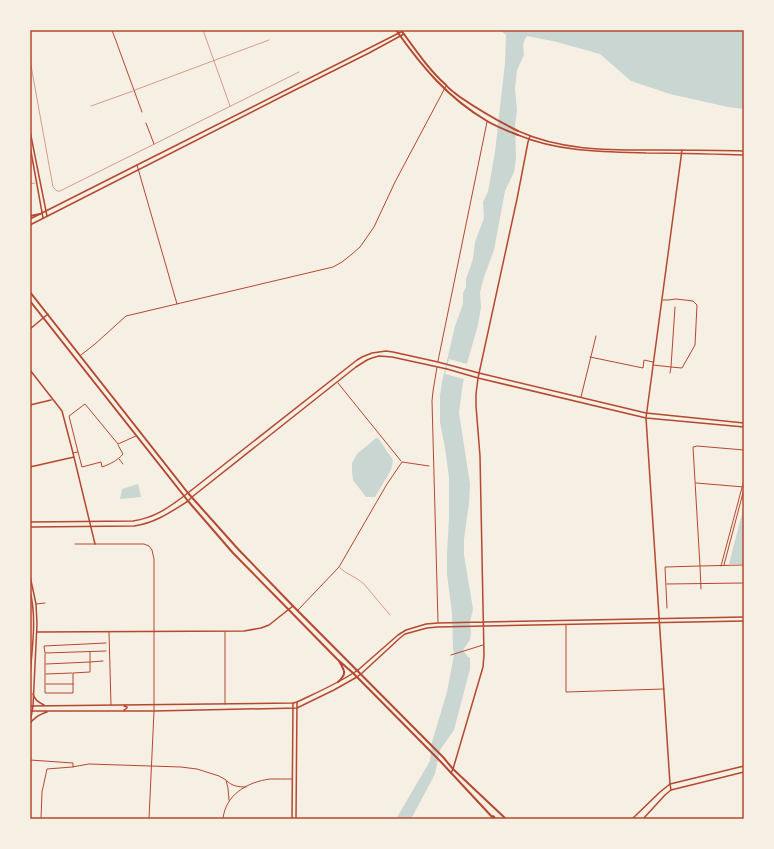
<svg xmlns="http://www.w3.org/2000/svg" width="774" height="849" font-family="Ubuntu,sans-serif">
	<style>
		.water { fill: #c9d6d2 }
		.pier { fill: #f6efe4 }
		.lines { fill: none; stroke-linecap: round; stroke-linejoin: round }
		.service { stroke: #b5482f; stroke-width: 0.5 }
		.pedestrian { stroke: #b5482f; stroke-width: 1 }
		.minor { stroke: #b5482f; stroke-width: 1 }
		.tertiary { stroke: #b5482f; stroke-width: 1.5 }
		.secondary { stroke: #b5482f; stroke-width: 1.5 }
		.primary { stroke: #b5482f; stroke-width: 2 }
		.neatline { fill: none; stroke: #b5482f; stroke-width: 1.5 }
	</style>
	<rect width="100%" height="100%" fill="#f6efe4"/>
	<path class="water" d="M 500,30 L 744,30 L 744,109 L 728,107 L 670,94 L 631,81 L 600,54 L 557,42 L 527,36 L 525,39 L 523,45 L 524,55 L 517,70 L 515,88 L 517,111 L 515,125 L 516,159 L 514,172 L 505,191 L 494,250 L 484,277 L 480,292 L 481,307 L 478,325 L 466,367 L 462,389 L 459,413 L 470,484 L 469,503 L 464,539 L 464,555 L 473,609 L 470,622 L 471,632 L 470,640 L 463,650 L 468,657 L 470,658 L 470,669 L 454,730 L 440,750 L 435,774 L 411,819 L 396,819 L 430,761 L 432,742 L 447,692 L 454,655 L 453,648 L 452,613 L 447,574 L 447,554 L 449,518 L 449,477 L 445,448 L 440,422 L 440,396 L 442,382 L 455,326 L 463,304 L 463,293 L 466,287 L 466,279 L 473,259 L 475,242 L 484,218 L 483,202 L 488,192 L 495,152 L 505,63 L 506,35 Z
		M 376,438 L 378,438 L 393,460 L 391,470 L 375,497 L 366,497 L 353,480 L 352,471 L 352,463 L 357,454 Z
		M 138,484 L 141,497 L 120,499 L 122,489 Z
		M 744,506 L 744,564 L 729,564 Z"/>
	<path class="pier" d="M 449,359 L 467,364 L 464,379 L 445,374 Z"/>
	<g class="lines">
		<path class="service" d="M 203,30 L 230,106
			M 30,60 L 53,187 L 57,191 L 60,191 L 299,72
			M 135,90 L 269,40
			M 91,106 L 133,91
			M 30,184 L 35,183
			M 340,568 C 347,575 357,577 364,584 L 390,615"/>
		<path class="pedestrian" d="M 112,30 L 142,112
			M 146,123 L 154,144"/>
		<path class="minor" d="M 137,165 L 177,304
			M 663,300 L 668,300 L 676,299 L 693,301 L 697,305 L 695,345 L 682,368 L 671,367 L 675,307
			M 81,355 L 95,344 L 126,316 L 333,267 L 342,262 L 352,254 L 360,247 L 374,227 L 395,182 L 446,86
			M 590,357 L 643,368 L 644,360 L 653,362
			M 438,361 L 487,122
			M 653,365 L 671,367 L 670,373
			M 437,367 L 433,391 L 432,401 L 438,622
			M 338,383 L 401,461
			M 581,397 L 596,336
			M 744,450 L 697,446 L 693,447 L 700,566 L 744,565
			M 78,452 L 82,467 L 101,462 L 102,467 C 110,464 117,461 123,454 L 118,445
			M 73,453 L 78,452 L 69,416 L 85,404 L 118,444 L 136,436
			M 119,459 L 123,464
			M 696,483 L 744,487
			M 75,544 L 144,544 L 149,546 L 152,550 L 154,559 L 154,711 L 149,819
			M 724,565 L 744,489
			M 721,566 L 744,480
			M 667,584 L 744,583
			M 36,604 L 45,603
			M 667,608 L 665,567 L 700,566 L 701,589
			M 298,610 L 339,567 L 387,484 L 402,462 L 429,466
			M 566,625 L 566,692 L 664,689
			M 109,632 L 111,705
			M 106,643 L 44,646 L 45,653 L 106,651
			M 45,654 L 45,693 L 73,693 L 73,673 L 90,672 L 90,662 L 103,661
			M 451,655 L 483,645
			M 46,664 L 90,662 L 90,652
			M 46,674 L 72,673
			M 46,684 L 73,684
			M 225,704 L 225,632
			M 30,760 L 73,763 L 73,767
			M 227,781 C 232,786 238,787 246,787
			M 41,819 L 42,792 L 47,769 L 72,767 L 89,764 L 181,767 L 197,769 L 219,776 L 226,780 L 228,788 L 229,800
			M 223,819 C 225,795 247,782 270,779 C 277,779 284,779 292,779"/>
		<path class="tertiary" d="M 30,329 L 48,314
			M 30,370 L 62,411 L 73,453 L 95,544
			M 30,405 L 51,400
			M 30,467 L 74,457
			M 30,576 L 36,604 L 37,624 L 33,706 L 30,723
			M 30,591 C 37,618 32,649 30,676
			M 37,632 L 244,631 L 261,628 L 269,625 L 293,606
			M 358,670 L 398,635 L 406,630 L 426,624 L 438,623 L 484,622 L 744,617
			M 361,674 L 400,638 L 405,634 L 427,628 L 437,627 L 744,621
			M 451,773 L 453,769 L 483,667 L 484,655 L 480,456 L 476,406 L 476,394 L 478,378 L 517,199 L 528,142 L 530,136
			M 671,790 L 670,784 L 646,418 L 682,150
			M 292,819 L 293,703
			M 296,819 L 297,702"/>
		<path class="secondary" d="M 30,131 L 47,216
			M 518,131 C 563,151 608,150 656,150 C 685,150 715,150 744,151
			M 518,135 C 559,152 603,152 646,153 C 678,153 711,154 744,155
			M 30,146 L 43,218
			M 30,219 L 137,165 L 401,32
			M 30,225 L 285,95 L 369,53 L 404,34
			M 30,522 L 133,521 C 154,518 168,508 184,496 L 357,360 L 362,357 L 372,353 L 386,351 L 393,352 L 438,362 L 479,373 L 646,413 L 744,423
			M 30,527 L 134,526 C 155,523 171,512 188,501 L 192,497 L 356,367 L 367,360 L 372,358 L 379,356 L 392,357 L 447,369 L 478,378 L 646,418 L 744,427
			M 33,694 C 35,700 38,702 44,705
			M 30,706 L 293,703 L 297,702 C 318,692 339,683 358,670
			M 124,706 L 127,707 L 127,708 L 124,710
			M 30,711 L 154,711 L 297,708 L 334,690 L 357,677 L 361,674
			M 30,724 C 34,717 40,714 47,712
			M 632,819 L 660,792 L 670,784 L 744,766
			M 643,819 L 665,795 L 671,790 L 744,772"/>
		<path class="primary" d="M 396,30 C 422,67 448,98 487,121 C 497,127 508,131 518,135
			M 401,30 C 415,49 428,69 446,85 C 450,90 455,93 460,97 C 479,110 498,121 518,131
			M 30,216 L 40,214
			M 30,292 L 188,493 L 238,549 L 293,606 L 443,757 L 453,769 L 506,819
			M 30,301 L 188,501 L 233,553 L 337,659 L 353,673 L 441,762 L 494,819
			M 338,682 C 347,674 345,671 339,661
			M 493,816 L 496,819"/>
	</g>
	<rect width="774" height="849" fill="none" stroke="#f6efe4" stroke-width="62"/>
	<rect x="31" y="31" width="712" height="787" class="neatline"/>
</svg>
